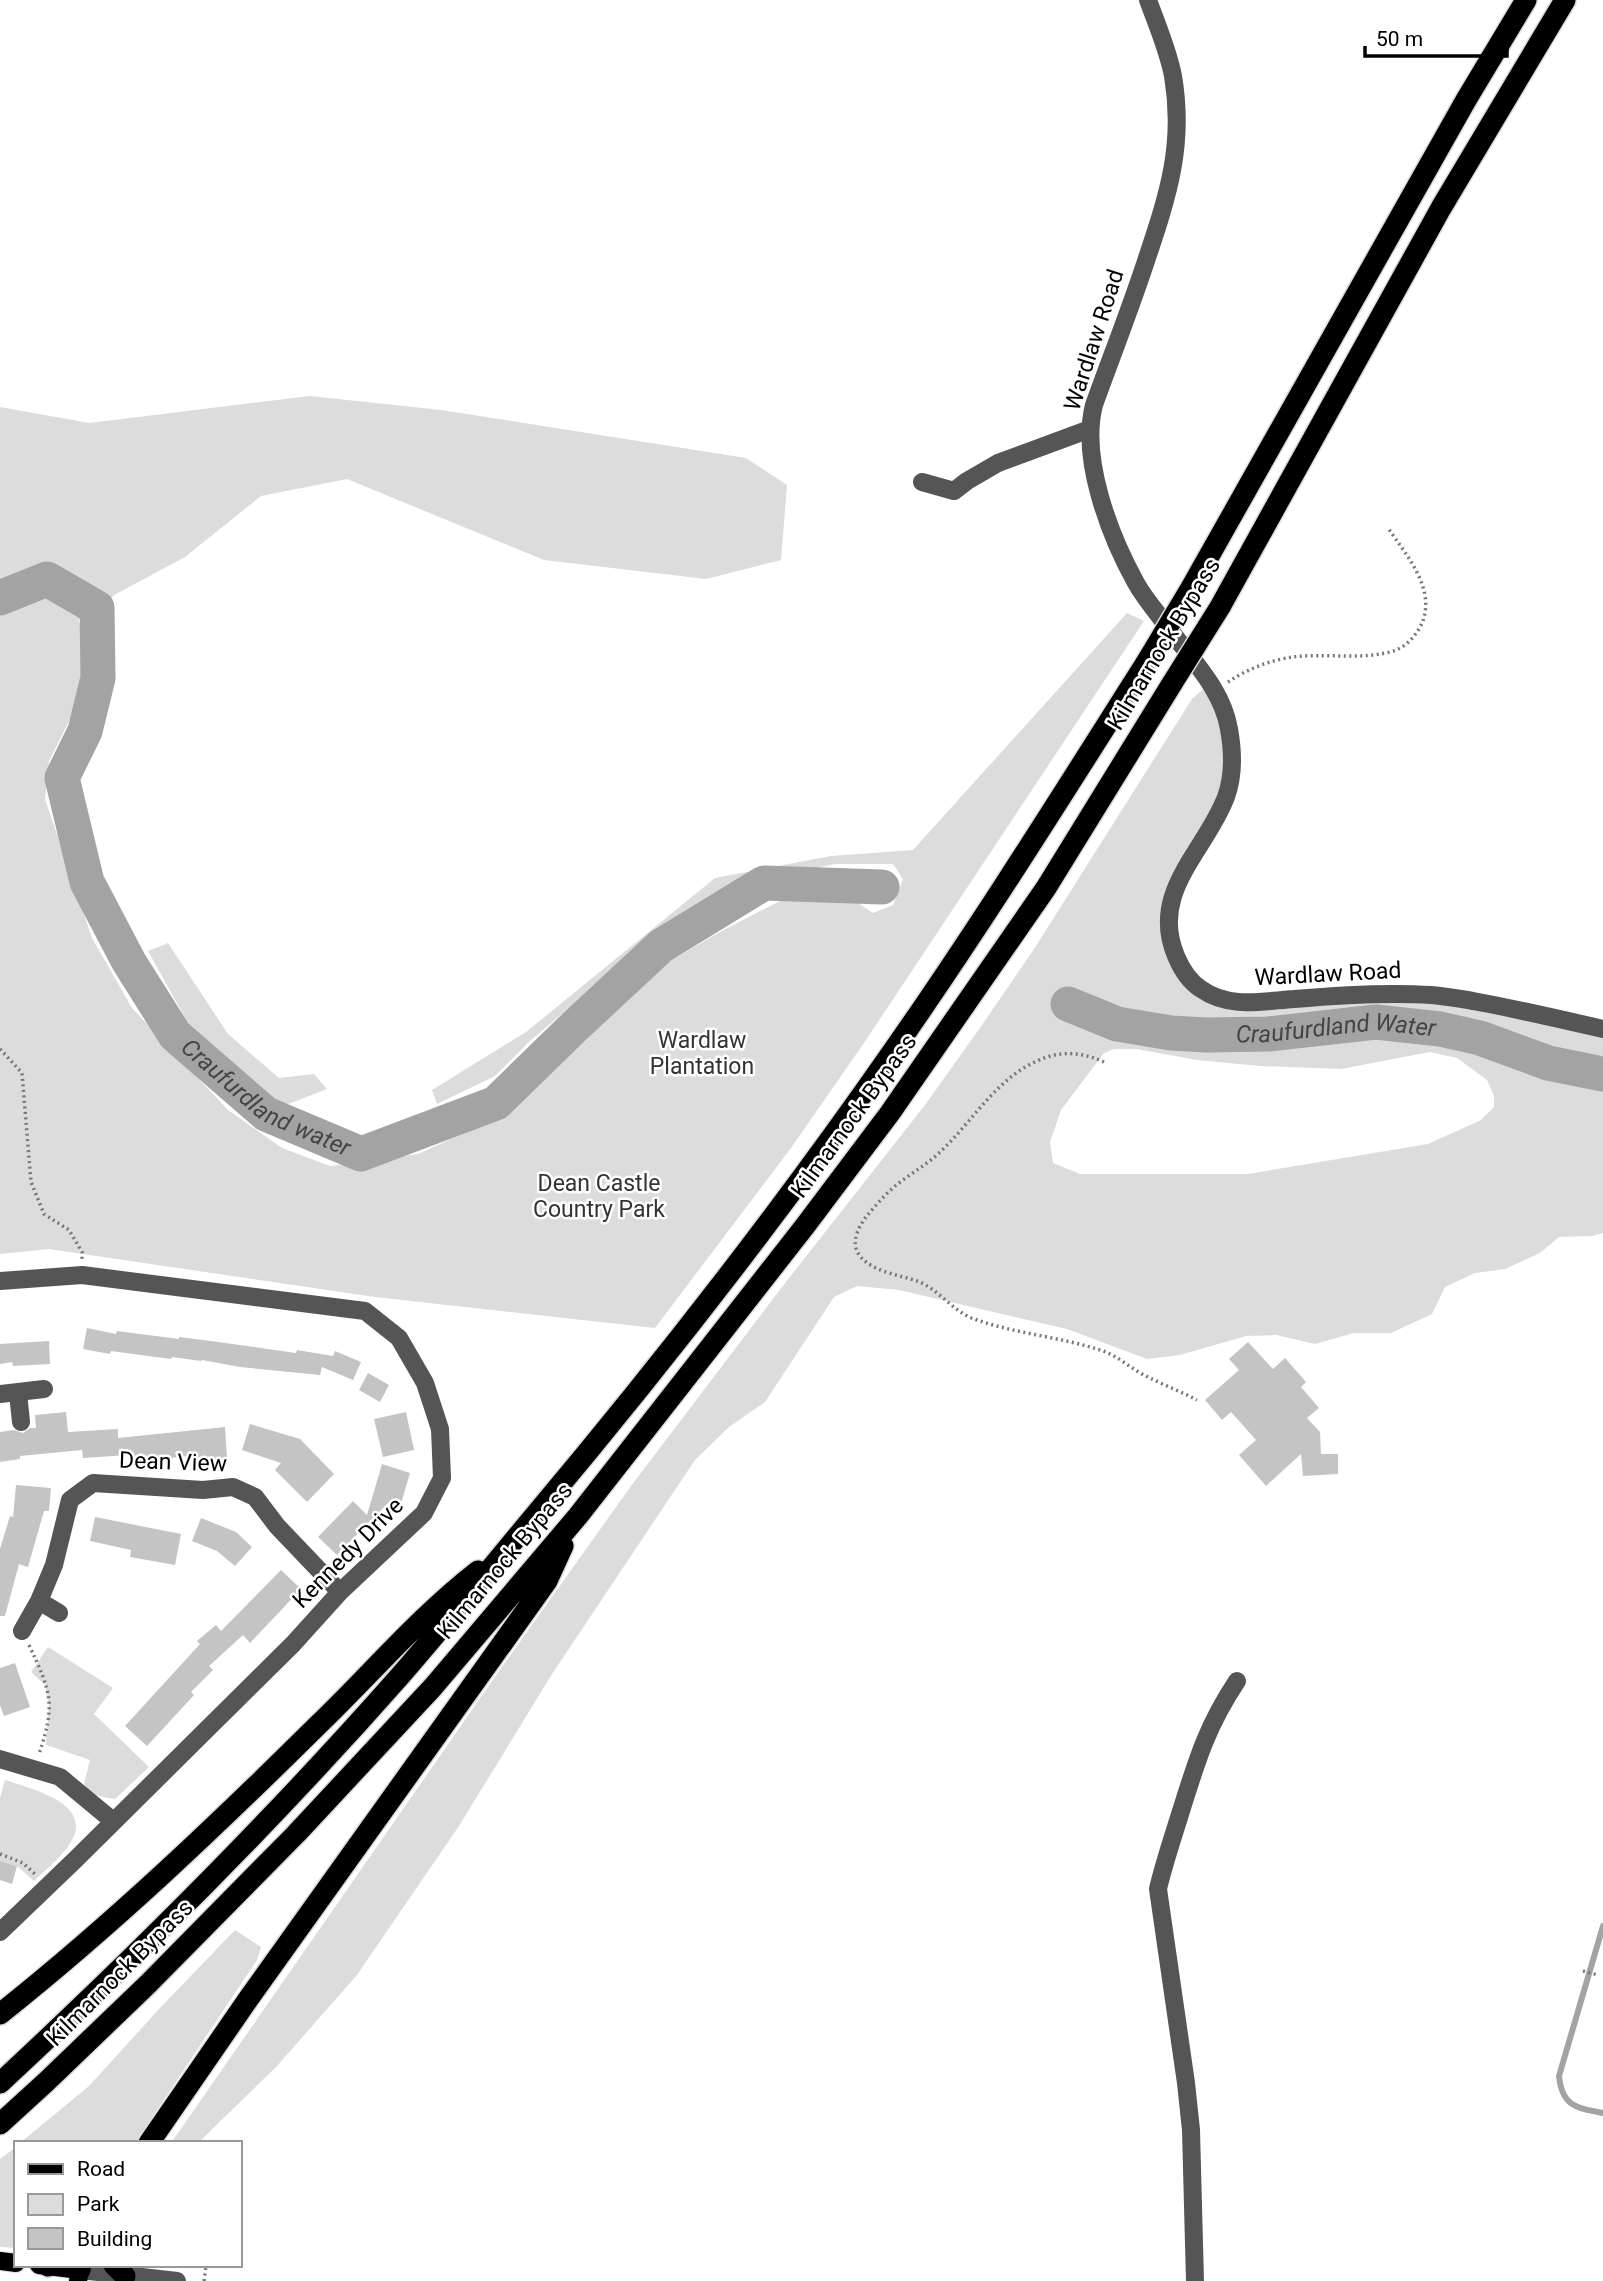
<svg xmlns="http://www.w3.org/2000/svg" width="1603" height="2281" font-family="Roboto,sans-serif">
	<style>
		.green { fill: #dcdcdc; fill-rule: evenodd }
		.lines { fill: none; stroke-linecap: round; stroke-linejoin: round }
		.stream { stroke: #a3a3a3; stroke-width: 6 }
		.river { stroke: #a3a3a3; stroke-width: 35 }
		.building { fill: #c4c4c4 }
		.major-casing { stroke: #dbdbdb; stroke-width: 20 }
		.highway-casing { stroke: #dbdbdb; stroke-width: 24 }
		.path { stroke: #777; stroke-width: 3.5; stroke-dasharray: 2 3.5; stroke-linecap: butt }
		.minor { stroke: #555; stroke-width: 18 }
		.major { stroke: #000; stroke-width: 18 }
		.highway { stroke: #000; stroke-width: 21 }
		.highway-bridge-casing { stroke: #dbdbdb; stroke-width: 24; stroke-linecap: butt }
		.highway-bridge { stroke: #000; stroke-width: 21 }
		.labels { text-anchor: middle; dominant-baseline: central; stroke-width: 5; stroke-linejoin: round; paint-order: stroke }
		.street-label { font-size: 23px; fill: #000; stroke: #fff }
		.park-label { font-size: 23px; fill: #333; stroke: #fff }
		.water-label { font-size: 24px; font-style: italic; fill: #444; stroke: #fff }
	</style>
	<rect width="100%" height="100%" fill="#fff"/>
	<path class="green" d="M 310,396 L 441,410 L 746,458 L 787,485 L 781,560 L 706,579 L 544,560 L 347,479 L 261,496 L 185,557 L 116,594 L 78,620 L 87,640 L 80,699 L 49,761 L 45,799 L 92,938 L 132,1008 L 228,1110 L 282,1148 L 330,1166 L 418,1154 L 502,1116 L 578,1043 L 644,976 L 720,932 L 795,893 L 855,901 L 873,913 L 893,905 L 903,879 L 893,864 L 835,864 L 734,885 L 657,934 L 531,1040 L 495,1076 L 437,1104 L 432,1090 L 526,1032 L 715,878 L 831,856 L 913,850 L 1127,613 L 1144,621 L 866,1040 L 791,1148 L 655,1328 L 375,1297 L 49,1249 L 0,1254 L 0,407 L 89,423 Z
		M 1210,683 L 1232,763 L 1185,871 L 1171,944 L 1216,997 L 1396,994 L 1603,1029 L 1603,1233 L 1593,1236 L 1559,1237 L 1540,1253 L 1505,1269 L 1475,1273 L 1445,1287 L 1432,1314 L 1391,1333 L 1354,1333 L 1315,1344 L 1276,1335 L 1246,1336 L 1180,1355 L 1147,1359 L 1067,1329 L 899,1290 L 857,1286 L 834,1297 L 765,1402 L 729,1427 L 695,1460 L 552,1674 L 459,1826 L 357,1975 L 277,2066 L 198,2143 L 171,2143 L 499,1671 L 631,1486 L 782,1287 L 925,1105 L 982,1025 L 1034,949 L 1192,699 ZM 1114,1049 L 1136,1049 L 1197,1060 L 1260,1066 L 1341,1069 L 1430,1052 L 1457,1058 L 1487,1080 L 1494,1096 L 1494,1107 L 1481,1120 L 1428,1144 L 1248,1174 L 1080,1174 L 1053,1163 L 1050,1142 L 1061,1110 L 1104,1053 Z
		M 168,943 L 228,1034 L 279,1078 L 314,1074 L 327,1089 L 283,1106 L 198,1041 L 148,951 Z
		M 48,1647 L 113,1688 L 94,1714 L 149,1767 L 115,1799 C 102,1797 91,1796 84,1784 L 90,1760 L 46,1745 L 49,1704 L 45,1685 L 31,1672 Z
		M 5,1780 C 26,1787 88,1801 74,1836 C 67,1853 47,1868 34,1881 L 17,1866 L 0,1861 L 0,1798 Z
		M 235,1930 L 261,1947 L 257,1960 L 135,2143 L 20,2143 L 89,2086 L 160,2008 Z
		M 16,2147 L 16,2248 L 0,2247 L 0,2159 Z"/>
	<g class="lines">
		<path class="stream" d="M 1603,1926 L 1559,2076 C 1562,2106 1576,2108 1603,2113"/>
		<g class="river">
			<path id="s1" d="M 0,598 L 47,579 L 97,608 L 98,678 L 85,731 L 62,778 L 87,882 L 129,962 L 175,1035 L 266,1114 L 361,1154 L 496,1103 L 574,1027 L 661,946 L 764,883 L 882,887"/>
			<path id="s2" d="M 1068,1004 L 1117,1024 L 1171,1033 L 1206,1035 L 1268,1034 L 1376,1022 L 1440,1029 L 1480,1038 L 1548,1063 L 1603,1074"/>
		</g>
	</g>
	<path class="building" d="M 87,1328 L 116,1334 L 117,1331 L 179,1339 L 179,1337 L 211,1341 L 296,1353 L 297,1350 L 333,1356 L 335,1351 L 361,1362 L 353,1380 L 322,1367 L 320,1375 L 240,1367 L 202,1360 L 201,1361 L 172,1357 L 171,1359 L 111,1351 L 110,1354 L 83,1349 Z
		M 49,1341 L 50,1364 L 13,1366 L 12,1362 L 0,1364 L 0,1344 Z
		M 1248,1342 L 1273,1369 L 1285,1358 L 1306,1382 L 1301,1387 L 1319,1408 L 1307,1418 L 1320,1432 L 1321,1454 L 1338,1454 L 1338,1474 L 1303,1476 L 1301,1454 L 1266,1486 L 1239,1455 L 1256,1440 L 1231,1412 L 1222,1420 L 1205,1400 L 1239,1370 L 1229,1359 Z
		M 368,1373 L 389,1385 L 380,1402 L 359,1390 Z
		M 66,1412 L 68,1432 L 118,1429 L 118,1438 L 225,1427 L 227,1458 L 188,1461 L 188,1456 L 129,1463 L 128,1455 L 83,1458 L 82,1450 L 20,1456 L 20,1459 L 0,1462 L 0,1432 L 14,1430 L 23,1433 L 30,1428 L 36,1428 L 35,1415 Z
		M 406,1412 L 414,1450 L 383,1457 L 374,1419 Z
		M 250,1424 L 300,1439 L 334,1474 L 307,1502 L 275,1470 L 281,1463 L 242,1450 Z
		M 382,1464 L 410,1473 L 400,1507 L 388,1503 L 337,1555 L 318,1537 L 353,1501 L 367,1515 Z
		M 16,1485 L 51,1488 L 49,1511 L 44,1511 L 28,1567 L 19,1564 L 5,1616 L 0,1616 L 0,1549 L 10,1516 L 13,1517 Z
		M 95,1517 L 181,1534 L 175,1565 L 130,1557 L 131,1550 L 90,1541 Z
		M 201,1518 L 236,1532 L 252,1547 L 235,1566 L 217,1551 L 192,1541 Z
		M 281,1570 L 301,1589 L 250,1643 L 243,1635 L 209,1666 L 213,1670 L 191,1692 L 194,1695 L 147,1746 L 125,1726 L 200,1644 L 197,1641 L 216,1625 L 221,1631 Z
		M 15,1663 L 30,1707 L 4,1716 L 0,1705 L 0,1668 Z
		M 0,1861 L 17,1866 L 12,1884 L 0,1880 Z"/>
	<g class="lines">
		<defs>
			<path id="major" d="M 0,2261 L 16,2263
				M 39,2265 L 80,2270 L 78,2281"/>
			<path id="highway" d="M 1191,588 L 1466,100 L 1526,0
				M 1220,607 L 1441,208 L 1565,0
				M 0,2014 C 112,1925 216,1826 318,1725 C 371,1674 420,1616 478,1571
				M 0,2083 C 139,1954 274,1819 400,1676 C 446,1623 491,1568 536,1514 C 662,1364 783,1209 895,1048 C 983,922 1064,792 1146,663
				M 0,2124 L 46,2082 L 148,1984 L 296,1834 L 433,1687 L 578,1516 L 805,1226 L 890,1113 L 1046,888 L 1173,682
				M 149,2143 L 249,1998 L 547,1581 L 563,1546
				M 114,2265 L 125,2276
				M 48,2266 L 50,2265
				M 80,2270 L 81,2265"/>
		</defs>
		<use href="#major" class="major-casing"/>
		<use href="#highway" class="highway-casing"/>
		<path class="path" d="M 1228,682 C 1247,669 1271,660 1293,657 C 1325,653 1359,660 1390,652 C 1403,649 1412,640 1419,629 C 1440,593 1407,556 1388,528
			M 0,1049 L 22,1073 L 31,1182 L 44,1214 L 69,1230 L 82,1252 L 82,1260
			M 1104,1062 C 1082,1052 1060,1050 1037,1061 C 996,1079 973,1121 941,1151 C 928,1164 913,1172 899,1183 C 887,1192 875,1206 866,1217 C 859,1226 852,1240 857,1251 C 866,1271 900,1275 917,1281 C 939,1289 952,1311 974,1319 C 1016,1334 1062,1337 1103,1351 C 1118,1356 1130,1368 1144,1375 C 1161,1384 1180,1391 1197,1400
			M 29,1645 C 51,1692 56,1704 39,1754
			M 0,1854 L 23,1863 L 36,1875
			M 1583,1971 L 1598,1975
			M 204,2281 L 206,2267"/>
		<path class="minor" d="M 1148,0 C 1157,25 1168,50 1173,76 C 1185,147 1167,198 1145,264 C 1129,312 1111,358 1094,405 C 1080,459 1110,536 1136,583 C 1146,601 1161,617 1173,634 C 1195,663 1223,692 1229,729 C 1233,751 1234,775 1226,797 C 1205,852 1149,892 1176,956 C 1181,968 1190,982 1201,989 C 1229,1009 1263,1001 1294,999 C 1339,995 1386,992 1431,995 C 1445,996 1460,999 1473,1001 C 1517,1009 1560,1019 1603,1029
			M 922,482 L 954,491 L 967,481 L 998,463 L 1090,429
			M 0,1281 L 82,1275 L 365,1311 L 399,1338 L 425,1383 L 440,1429 L 442,1478 L 424,1513 L 340,1592 L 293,1644 L 76,1859 L 0,1932
			M 18,1393 L 21,1422
			M 0,1394 L 44,1389
			M 39,1601 L 59,1613
			M 22,1631 L 39,1601 L 54,1565 L 70,1500 L 93,1483 L 203,1490 L 233,1487 L 255,1497 L 277,1526 L 340,1592
			M 0,1759 L 60,1777 L 113,1821
			M 80,2270 L 177,2281
			M 1195,2281 L 1191,2130 L 1186,2083 L 1158,1889 C 1164,1863 1173,1837 1181,1811 C 1197,1760 1207,1726 1237,1681"/>
		<use href="#major" class="major"/>
		<use href="#highway" class="highway"/>
		<defs>
			<path id="highway-bridge" d="M 1146,663 L 1191,588
				M 1173,682 L 1220,607"/>
		</defs>
		<use href="#highway-bridge" class="highway-bridge-casing"/>
		<use href="#highway-bridge" class="highway-bridge"/>
	</g>
	<g class="labels">
		<g class="street-label">
			<text transform="translate(1094 340) rotate(-72)">Wardlaw Road</text>
			<text transform="translate(1164 644) rotate(-59)">Kilmarnock Bypass</text>
			<text transform="translate(1328 974) rotate(-3)">Wardlaw Road</text>
			<text transform="translate(854 1116) rotate(-54)">Kilmarnock Bypass</text>
			<text transform="translate(173 1462) rotate(2)">Dean View</text>
			<text transform="translate(348 1553) rotate(-45)">Kennedy Drive</text>
			<text transform="translate(505 1561) rotate(-50)">Kilmarnock Bypass</text>
			<text transform="translate(120 1973) rotate(-45)">Kilmarnock Bypass</text>
		</g>
		<g class="park-label">
			<text x="702" y="1040">Wardlaw<tspan x="702" dy="26">Plantation</tspan></text>
			<text x="599" y="1183">Dean Castle<tspan x="599" dy="26">Country Park</tspan></text>
		</g>
		<g class="water-label">
			<text stroke="none"><textPath href="#s2" startOffset="273">Craufurdland Water</textPath></text>
			<text stroke="none"><textPath href="#s1" startOffset="681">Craufurdland water</textPath></text>
		</g>
	</g>
	<rect x="14" y="2141" width="228" height="126" fill="#ffffff" stroke="#999999" stroke-width="2"/>
	<rect x="28" y="2164" width="35" height="10" fill="#000000" stroke="#999999" stroke-width="2"/>
	<text x="77" y="2176" font-size="21" fill="#000000">Road</text>
	<rect x="28" y="2194" width="35" height="21" fill="#dcdcdc" stroke="#999999" stroke-width="2"/>
	<text x="77" y="2211" font-size="21" fill="#000000">Park</text>
	<rect x="28" y="2228" width="35" height="21" fill="#c4c4c4" stroke="#999999" stroke-width="2"/>
	<text x="77" y="2246" font-size="21" fill="#000000">Building</text>
	<path d="M1365 46v10h142v-10" fill="none" stroke="#000000" stroke-width="3.5"/>
	<text x="1376" y="46" font-size="21" fill="#000000" stroke="#ffffff" stroke-width="5" paint-order="stroke">50 m</text>
</svg>
